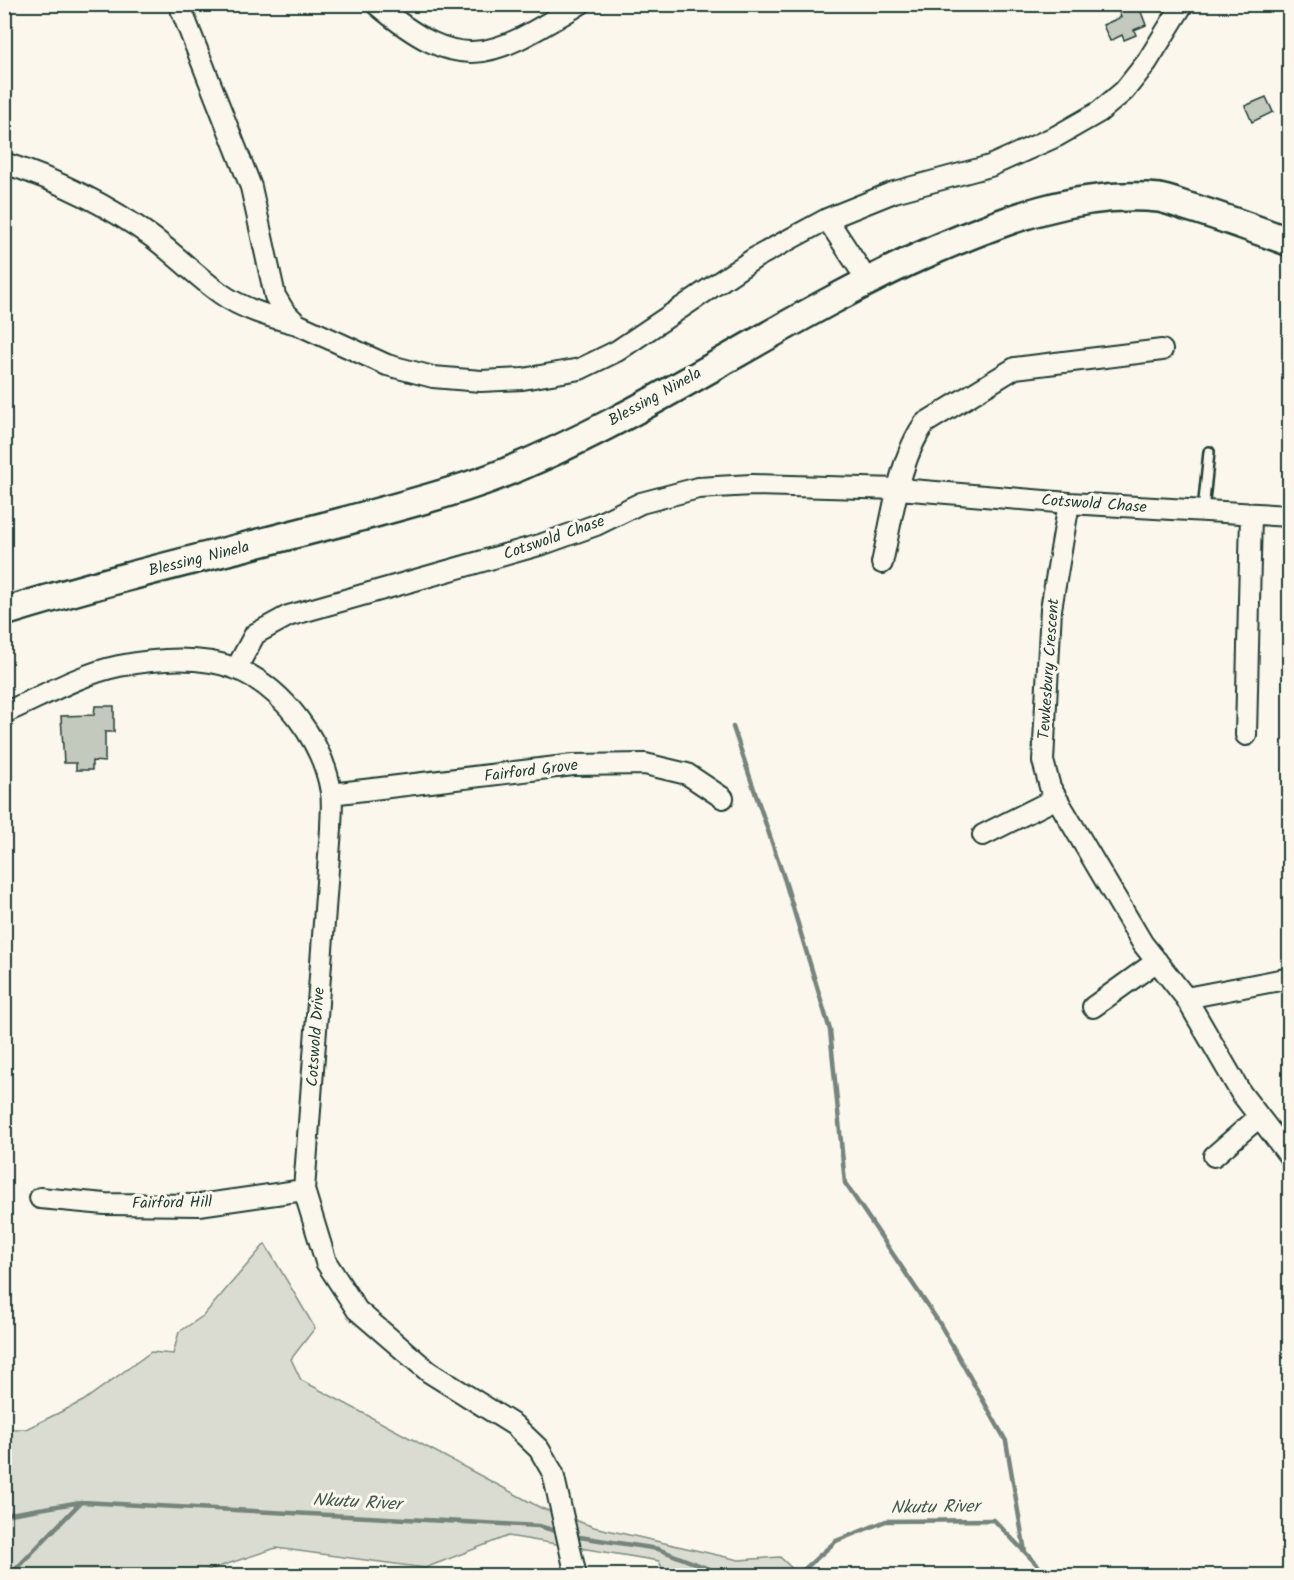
<svg xmlns="http://www.w3.org/2000/svg" width="1294" height="1580" font-family="Kalam,sans-serif">
	<style>
		.green { fill: #dbdcd1; stroke: #7d8c82; stroke-width: 1.5 }
		.lines { fill: none; stroke-linecap: round; stroke-linejoin: round }
		.stream { stroke: #74847b; stroke-width: 4.5 }
		.building { fill: #c4c9be; stroke: #1f3d34; stroke-width: 1.5 }
		.lane-casing { stroke: #1f3d34; stroke-width: 14 }
		.street-casing { stroke: #1f3d34; stroke-width: 24 }
		.secondary-casing { stroke: #1f3d34; stroke-width: 32 }
		.lane { stroke: #fbf7ec; stroke-width: 9 }
		.street { stroke: #fbf7ec; stroke-width: 20 }
		.secondary { stroke: #fbf7ec; stroke-width: 27 }
		.labels { text-anchor: middle; dominant-baseline: central; stroke-width: 6; stroke-linejoin: round; paint-order: stroke }
		.street-label { font-size: 16px; fill: #1f3d34; stroke: #fbf7ec }
		.water-label { font-size: 18px; font-style: italic; fill: #425b52; stroke: #fbf7ec }
	</style>
	<rect width="100%" height="100%" fill="#fbf7ec"/>
	<filter id="ink" filterUnits="userSpaceOnUse"><feTurbulence type="fractalNoise" baseFrequency=".0167" numOctaves="2"/><feDisplacementMap in="SourceGraphic" scale="12" xChannelSelector="R" yChannelSelector="G"/><feConvolveMatrix kernelMatrix="1 2 1 2 8 2 1 2 1" color-interpolation-filters="sRGB"/></filter>
	<g filter="url(#ink)">
		<path class="green" d="M 265,1244 L 315,1328 L 291,1359 L 301,1380 L 541,1508 L 594,1527 L 739,1560 L 780,1557 L 799,1575 L 665,1575 L 659,1561 L 508,1536 L 425,1568 L 276,1548 L 206,1571 L 200,1575 L 5,1576 L 5,1429 L 26,1429 L 83,1401 L 151,1352 L 173,1354 L 179,1332 L 203,1316 Z"/>
		<g class="lines">
			<path class="stream" d="M 733,727 L 785,881 L 830,1030 L 845,1183 L 940,1324 L 1006,1441 L 1025,1552
				M 4,1515 L 81,1502
				M 573,1536 L 658,1549 L 727,1576
				M 9,1576 L 81,1502 L 539,1526 L 562,1533
				M 780,1576 L 798,1575 L 836,1541 L 886,1521 L 994,1520 L 1048,1576"/>
		</g>
		<path class="building" d="M 1115,4 L 1138,4 L 1146,25 L 1134,30 L 1136,35 L 1124,40 L 1122,35 L 1110,41 L 1103,25 L 1121,17 Z
			M 1266,97 L 1273,112 L 1252,122 L 1245,106 Z
			M 95,706 L 114,706 L 114,732 L 105,732 L 105,762 L 92,761 L 92,770 L 76,770 L 76,763 L 64,763 L 61,716 L 94,715 Z"/>
		<g class="lines">
			<defs>
				<path id="lane" d="M 1203,511 L 1209,452"/>
				<path id="street" d="M 179,4 L 251,187 L 275,296 L 284,311 L 297,324 L 387,365 L 433,377 L 481,381 L 523,379 L 580,369 L 617,351 L 755,258 L 827,219 L 894,192 L 990,166 L 1057,136 L 1099,112 L 1124,91 L 1147,62 L 1183,4
					M 376,4 C 463,78 492,57 580,4
					M 4,163 C 57,180 108,205 152,237 C 176,255 196,276 220,293 C 242,309 271,317 297,324
					M 827,219 L 867,280
					M 1069,503 L 1051,609 L 1043,761 L 1050,787 L 1143,944 L 1186,998 L 1241,1093 L 1290,1157
					M 882,563 C 892,520 899,458 925,423 L 1015,368 L 1162,350
					M 236,669 L 255,634 L 288,616 L 543,544 L 596,525 L 641,503 L 698,488 L 752,485 L 899,489 L 1069,503 L 1290,516
					M 4,713 C 41,697 80,674 119,666 C 155,659 201,655 237,669 C 284,689 323,742 331,792 C 333,804 331,817 331,829 L 304,1190 L 326,1262 L 357,1310 L 429,1372 L 514,1425 L 539,1449 L 553,1473 L 576,1576
					M 1246,735 L 1251,514
					M 331,794 L 573,765 L 645,764 L 687,774 L 723,798
					M 983,835 L 1055,799
					M 1186,998 L 1290,978
					M 1093,1007 L 1157,961
					M 1214,1156 L 1259,1117
					M 40,1198 L 105,1204 L 199,1205 L 304,1190"/>
				<path id="secondary" d="M 4,612 C 117,577 231,551 345,521 C 393,508 443,496 491,478 C 645,419 781,317 932,251 C 1004,220 1079,190 1159,198 C 1170,200 1181,205 1192,208 C 1225,218 1257,230 1290,242"/>
			</defs>
			<use href="#lane" class="lane-casing"/>
			<use href="#street" class="street-casing"/>
			<use href="#secondary" class="secondary-casing"/>
			<use href="#lane" class="lane"/>
			<use href="#street" class="street"/>
			<use href="#secondary" class="secondary"/>
		</g>
	</g>
	<g class="labels">
		<g class="street-label">
			<text transform="translate(655 397) rotate(-29)">Blessing Ninela</text>
			<text transform="translate(1094 504) rotate(4)">Cotswold Chase</text>
			<text transform="translate(554 538) rotate(-19)">Cotswold Chase</text>
			<text transform="translate(199 559) rotate(-14)">Blessing Ninela</text>
			<text transform="translate(1049 669) rotate(-86)">Tewkesbury Crescent</text>
			<text transform="translate(531 771) rotate(-7)">Fairford Grove</text>
			<text transform="translate(316 1037) rotate(-86)">Cotswold Drive</text>
			<text transform="translate(172 1203) rotate(-1)">Fairford Hill</text>
		</g>
		<g class="water-label">
			<text transform="translate(357 1503) rotate(3)">Nkutu River</text>
			<text transform="translate(935 1508) rotate(-1)">Nkutu River</text>
		</g>
	</g>
	<rect width="1294" height="1580" fill="none" stroke="#fbf7ec" stroke-width="24"/>
	<rect x="12" y="12" width="1270" height="1556" fill="none" stroke="#1f3d34" stroke-width="2" filter="url(#ink)"/>
</svg>
